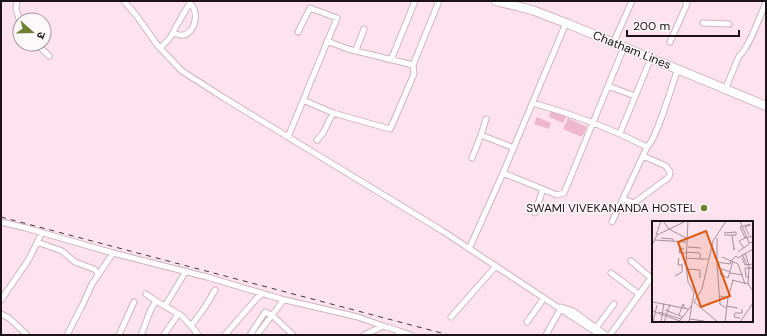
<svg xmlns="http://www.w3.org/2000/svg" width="767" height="336" font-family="'DM Sans','Noto Sans Devanagari',sans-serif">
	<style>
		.grass { fill: #edb8ce }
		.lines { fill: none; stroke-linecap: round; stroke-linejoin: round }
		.minor-casing { stroke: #cfb4bf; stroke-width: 7 }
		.highway-casing { stroke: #cfb4bf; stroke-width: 10 }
		.minor { stroke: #fff; stroke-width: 5 }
		.highway { stroke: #fff; stroke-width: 8 }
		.rail { stroke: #41353a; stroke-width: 1; stroke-dasharray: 5 5; stroke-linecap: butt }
		.poi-dot { fill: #6d8132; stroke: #fcf7f9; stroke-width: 1.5 }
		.labels { text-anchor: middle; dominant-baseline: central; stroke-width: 3; stroke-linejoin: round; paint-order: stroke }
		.street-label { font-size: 12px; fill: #1c1317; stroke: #fcf7f9 }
		.poi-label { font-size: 12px; fill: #1c1317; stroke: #fcf7f9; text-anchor: end }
		.inset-road { fill: none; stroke: #a49098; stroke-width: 1 }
		.view { fill: #de560d; fill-opacity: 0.15; stroke: #de560d; stroke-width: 2 }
		.inset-edge { fill: none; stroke: #1c1317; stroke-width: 2 }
	</style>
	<rect width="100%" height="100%" fill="#fee3ee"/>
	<path class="grass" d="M 552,109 L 567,115 L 563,123 L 549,117 Z
		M 537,117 L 551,123 L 549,129 L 534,124 Z
		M 568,118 L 587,127 L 582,137 L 563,129 Z"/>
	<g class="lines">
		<defs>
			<path id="minor" d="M 17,1 L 16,9 L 20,22
				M 124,1 L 136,15 L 158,46 L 182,71 L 224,98 L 441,230 L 600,335
				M 703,23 L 729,24
				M 173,33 C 176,34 180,36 183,35 C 195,34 200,11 190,4
				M 615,39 L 632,1
				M 327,41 L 348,49 L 413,65
				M 670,42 L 687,4 L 685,1
				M 37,44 L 49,56
				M 160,48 C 165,43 172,38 174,30 L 191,1
				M 356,50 L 364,29
				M 391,60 L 415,1
				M 727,85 L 739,56 C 748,50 761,14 766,2
				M 608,86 L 635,96
				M 303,100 L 333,113 L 390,129 L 392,125 L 414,74 L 413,65 L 439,1
				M 533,103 C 573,114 610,128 647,147
				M 486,119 L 481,135 L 514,148
				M 620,133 L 651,58
				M 288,137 L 337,18 L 310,8 L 298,32
				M 317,140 L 323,133 L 333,113
				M 472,158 L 481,135
				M 503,173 L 566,23
				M 623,199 L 634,203 L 669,177 L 670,172 L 666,166 L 643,156
				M 535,213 L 543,189
				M 1,222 L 26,228 L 113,253 L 207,277 L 281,299 L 358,317 L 383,326
				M 612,222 L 647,147 C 657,139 672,84 678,69
				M 37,242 L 62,251 L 75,262 L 94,269 L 99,274
				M 469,249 L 503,173 L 557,195 L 564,193 L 624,47
				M 611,273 L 639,294
				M 1,300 L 29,259 L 42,232
				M 156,301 L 182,316 L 197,333 L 195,335
				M 165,306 L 186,271
				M 561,307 L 573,311 L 606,335
				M 1,314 L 9,318 L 27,335
				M 451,317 L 496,266
				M 527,322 L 544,298
				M 191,326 L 205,307 L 215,290
				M 596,328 L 614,304
				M 67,335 L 82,306 L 92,284 L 113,253
				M 119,335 L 134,302
				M 141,335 L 151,309 L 156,301 L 146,294
				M 164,335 L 178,314
				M 225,335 L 257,298 L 262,294
				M 250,335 L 265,312 L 273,316 L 293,335
				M 257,335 L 282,302 L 281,299
				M 364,335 L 383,326 L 399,331
				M 398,335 L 399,331 L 411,335
				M 546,335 L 561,308
				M 610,335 L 651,278 L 631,261"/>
			<path id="highway" d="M 496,1 L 532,10 L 566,23 L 766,106"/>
		</defs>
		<use href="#minor" class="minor-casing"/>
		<use href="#highway" class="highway-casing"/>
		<use href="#minor" class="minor"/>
		<use href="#highway" class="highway"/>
		<path class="rail" d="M 1,217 L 449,335"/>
	</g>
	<circle class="poi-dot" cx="704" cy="208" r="4"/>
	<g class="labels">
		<g class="street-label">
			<text transform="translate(632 50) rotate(22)">Chatham Lines</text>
		</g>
		<g class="poi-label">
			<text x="696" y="208">SWAMI VIVEKANANDA HOSTEL</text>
		</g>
	</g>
	<g transform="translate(652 221)">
		<rect width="101" height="101" fill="#fee3ee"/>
		<path class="inset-road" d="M 11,0 L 17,8 L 34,17M 36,0 L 34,43 L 36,61 L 42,71 L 37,101M 88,0 L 97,22 L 101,21M 98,3 L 88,6 L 93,17 L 101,15M 72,12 L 84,11 L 84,14 L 72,14M 4,14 L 9,0M 80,14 L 82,29 L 82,26M 97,14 L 93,6 L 99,4M 9,17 L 21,18 L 21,20M 65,17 L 65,40M 3,19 L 34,21M 0,24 L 5,14 L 34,0M 36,26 L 49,27M 92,27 L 87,20 L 93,17M 32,28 L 28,27 L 27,32 L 34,32M 34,31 L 48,32 L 48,38 L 56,38M 86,31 L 97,23M 93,32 L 97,44 L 96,63 L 101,70M 90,33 L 95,44M 70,36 L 86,43 L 93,63M 27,37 L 26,44 L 31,44M 34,37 L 48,38M 90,37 L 93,44 L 101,43M 80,39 L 84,35 L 86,37 L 101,28M 65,41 L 78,43 L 79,39M 65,43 L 68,83 L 74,87M 35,48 L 48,49 L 48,57M 78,52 L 91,54M 68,53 L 76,57 L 81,40M 68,53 L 70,48 L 78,51M 23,55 L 30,51 L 30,44M 97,56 L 94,56 L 93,47 L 101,47M 80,59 L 96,63M 68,75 L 76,77 L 81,59M 1,81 L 36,88M 42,81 L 50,68 L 61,20 L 74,0M 42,81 L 66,101M 74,85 L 86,87M 13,89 L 31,96M 0,90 L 28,100M 7,91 L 29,98M 27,94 L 31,83 L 33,87M 88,97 L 82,96 L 83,92 L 90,92 L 90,88M 38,98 L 52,100M 1,101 L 5,84M 9,101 L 12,82M 12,101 L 18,83M 27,101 L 39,85M 73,101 L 76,77M 88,101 L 101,82"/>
		<path class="view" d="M 54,10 L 78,75 L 49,86 L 26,21 Z"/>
		<rect width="101" height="101" class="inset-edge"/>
	</g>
	<rect width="767" height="336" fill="none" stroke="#1c1317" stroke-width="4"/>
	<g transform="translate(32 32) rotate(110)"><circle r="19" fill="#fcf7f9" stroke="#a29c9f"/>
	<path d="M0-3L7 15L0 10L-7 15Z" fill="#6d8132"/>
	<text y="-6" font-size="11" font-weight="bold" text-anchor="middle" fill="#1c1317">उ</text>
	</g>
	<path d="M627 30v6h112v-6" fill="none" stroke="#1c1317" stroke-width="2"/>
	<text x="633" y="30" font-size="12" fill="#1c1317" stroke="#fcf7f9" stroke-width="3" paint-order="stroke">200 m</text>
</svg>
